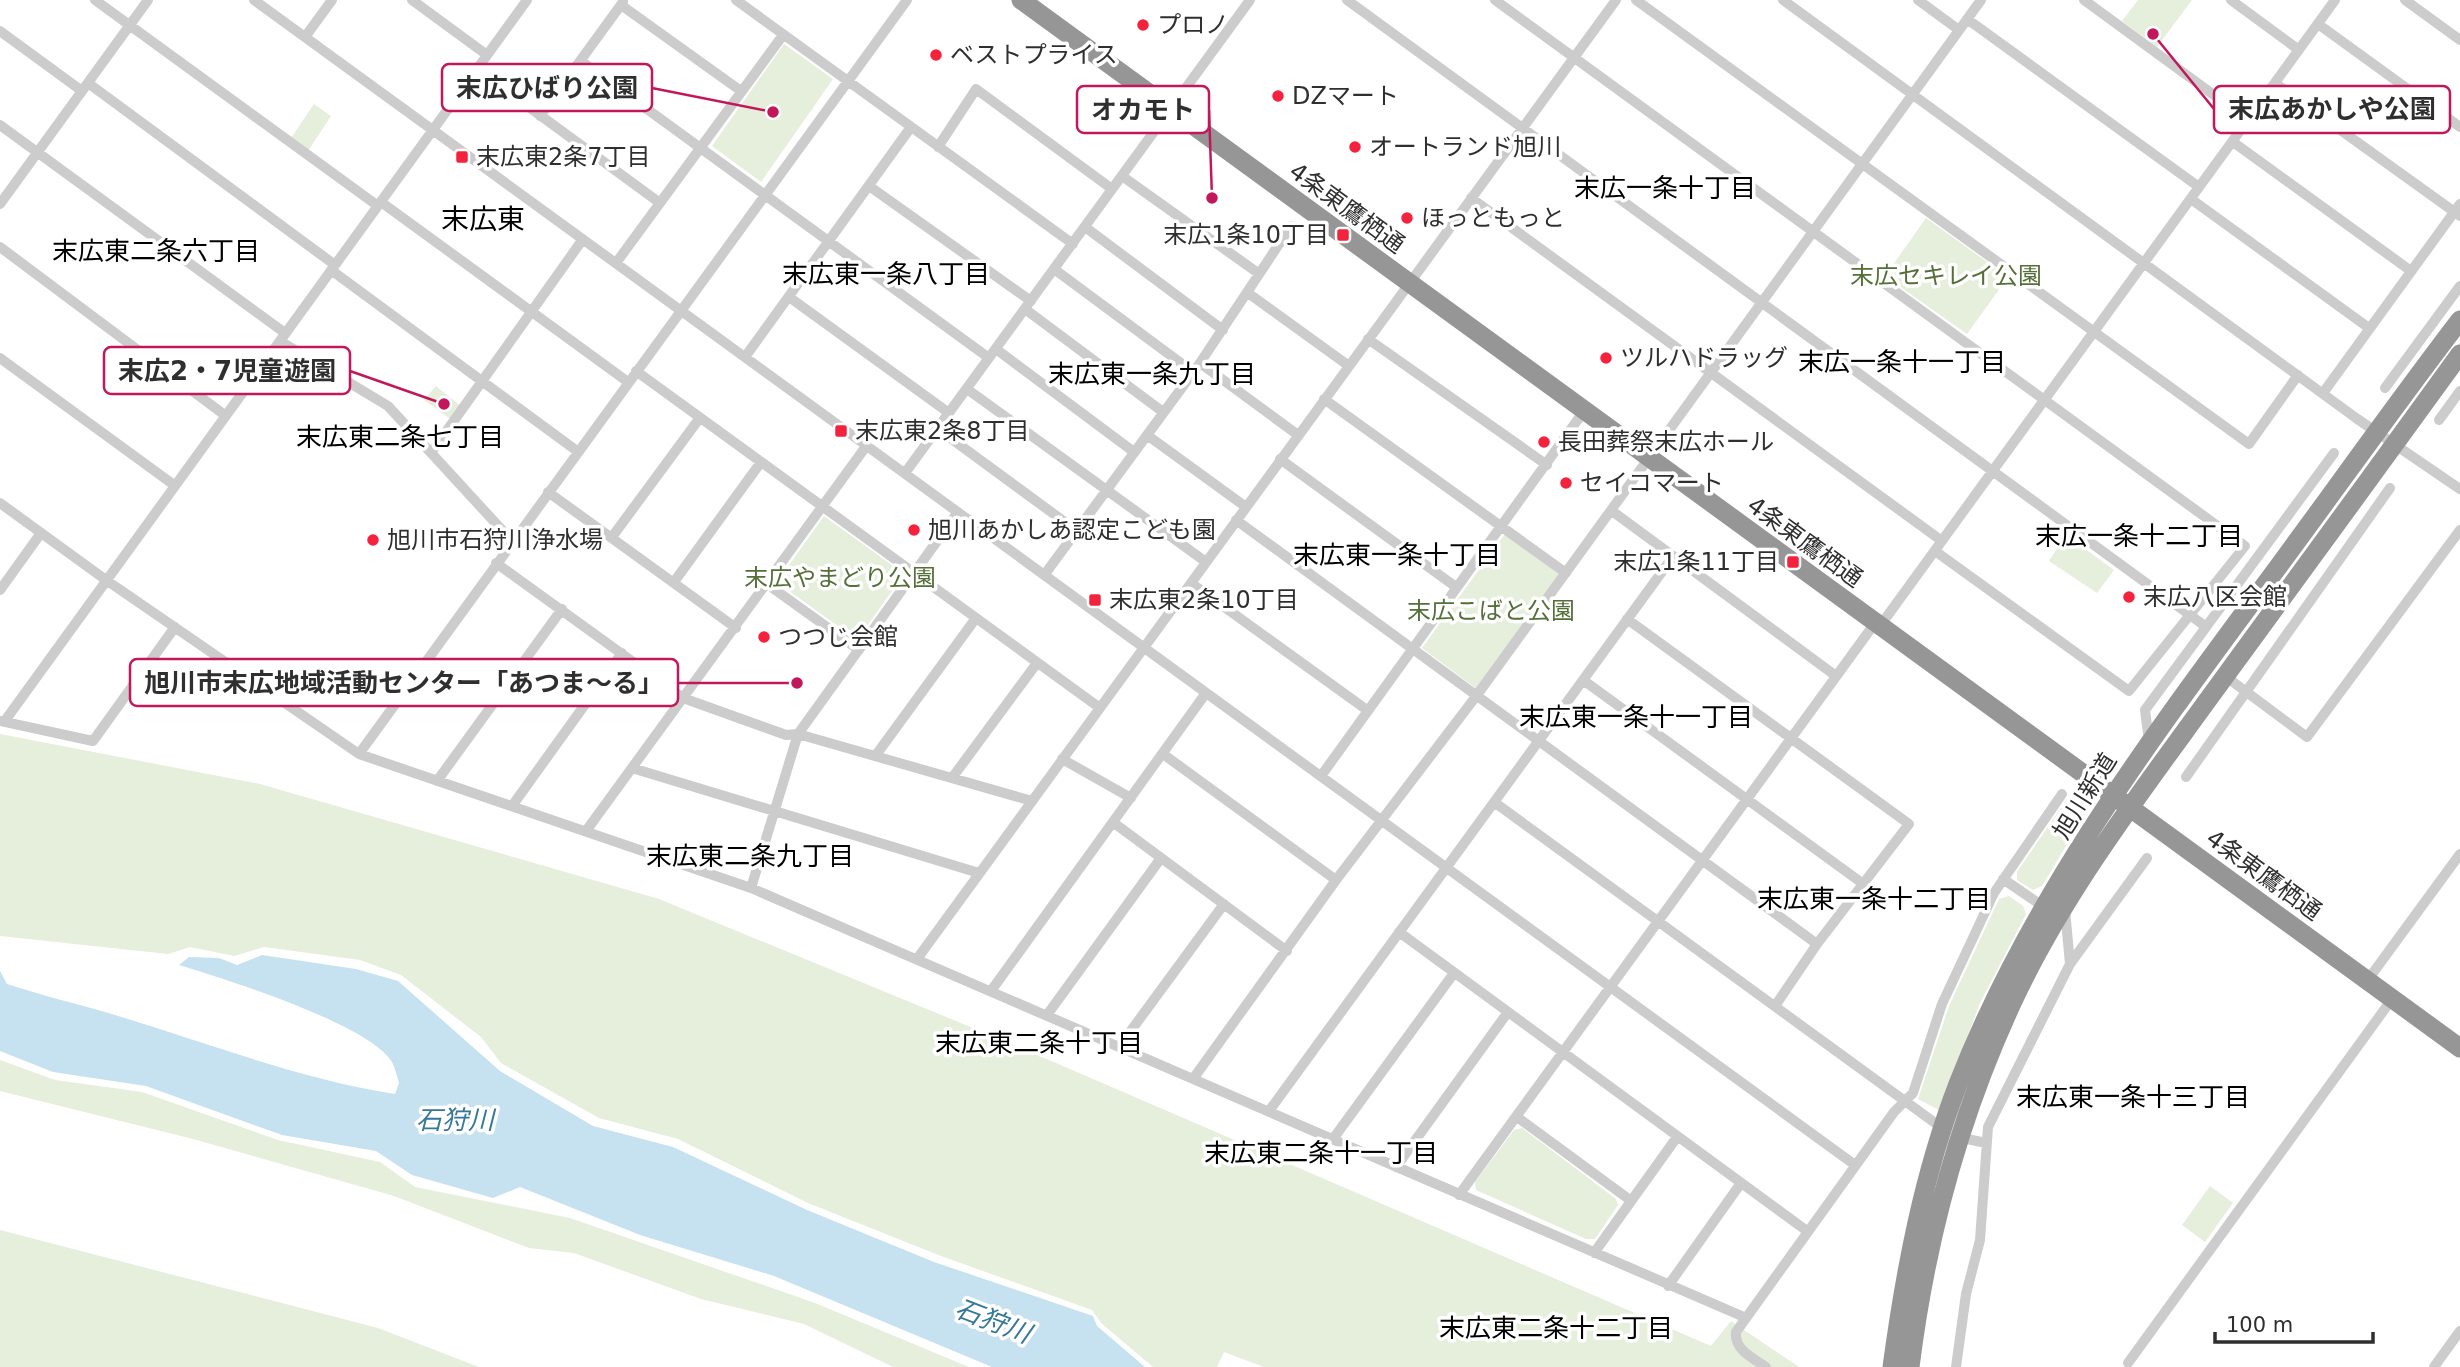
<svg xmlns="http://www.w3.org/2000/svg" width="2460" height="1367" font-family="'DejaVu Sans','Noto Sans JP',sans-serif">
	<style>
		.green { fill: #e6eedc }
		.water { fill: #c6e1ef }
		.lines { fill: none; stroke-linecap: round; stroke-linejoin: round }
		.street { stroke: #ccc; stroke-width: 10 }
		.highway { stroke: #969696; stroke-width: 19 }
		.poi-dot { fill: #f5223d; stroke: #fff; stroke-width: 2.5 }
		.labels { text-anchor: middle; dominant-baseline: central; stroke-width: 7; stroke-linejoin: round; paint-order: stroke }
		.poi-label { font-size: 24px; fill: #2f2f2f; stroke: #fff; text-anchor: start }
		.street-label { font-size: 24px; fill: #2f2f2f; stroke: #fff }
		.park-label { font-size: 24px; fill: #556f38; stroke: #fff }
		.neighbourhood-label { font-size: 26px; fill: #000; stroke: #fff }
		.water-label { font-size: 26px; font-style: italic; fill: #357899; stroke: #fff }
		.quarter-label { font-size: 28px; fill: #000; stroke: #fff }
		.leader { fill: none; stroke: #c2185b; stroke-width: 2.5 }
		.callout-dot { fill: #c2185b; stroke: #fff; stroke-width: 2.5 }
		.callout { fill: #fff; stroke: #c2185b; stroke-width: 2.5 }
		.callout-label { font-size: 26px; text-anchor: middle; font-weight: bold; fill: #2f2f2f }
	</style>
	<rect width="100%" height="100%" fill="#fff"/>
	<path class="green" d="M 2138,0 L 2192,0 L 2157,47 L 2122,21 Z
		M 784,44 L 833,79 L 761,182 L 712,146 Z
		M 314,104 L 331,116 L 306,154 L 289,141 Z
		M 1926,218 L 2008,277 L 1967,334 L 1885,276 Z
		M 436,386 L 463,408 L 453,421 L 424,400 Z
		M 824,516 L 904,574 L 857,640 L 777,582 Z
		M 1505,534 L 1559,574 L 1477,689 L 1422,648 Z
		M 2066,535 L 2114,570 L 2097,593 L 2049,561 Z
		M 0,734 L 260,784 L 659,899 L 1012,1044 L 1711,1346 L 1731,1321 L 1799,1367 L 1264,1367 L 1224,1352 L 1217,1367 L 1153,1367 L 1102,1324 L 1092,1310 L 941,1256 L 808,1203 L 678,1139 L 599,1118 L 501,1063 L 481,1037 L 401,975 L 360,960 L 264,947 L 234,956 L 190,947 L 168,954 L 0,936 Z
		M 2075,796 L 2083,802 L 2085,814 L 2042,886 L 2033,890 L 2017,880 L 2017,872 L 2067,799 Z
		M 2009,896 L 2023,906 L 2026,914 L 1979,1005 L 1941,1111 L 1918,1099 L 1949,1006 L 1999,899 Z
		M 0,1060 L 55,1080 L 142,1092 L 278,1140 L 380,1162 L 415,1187 L 570,1218 L 815,1303 L 969,1367 L 893,1367 L 804,1324 L 701,1299 L 574,1253 L 529,1248 L 394,1196 L 193,1139 L 0,1091 Z
		M 1522,1128 L 1616,1199 L 1618,1205 L 1595,1239 L 1586,1239 L 1476,1190 L 1475,1182 L 1514,1130 Z
		M 2210,1186 L 2233,1203 L 2205,1242 L 2182,1225 Z
		M 0,1230 L 378,1328 L 479,1367 L 0,1367 Z"/>
	<path class="water" d="M 262,955 L 356,969 L 398,981 L 500,1071 L 593,1126 L 673,1147 L 807,1210 L 934,1262 L 1093,1316 L 1097,1326 L 1145,1367 L 992,1367 L 774,1276 L 640,1235 L 520,1187 L 493,1198 L 412,1175 L 376,1151 L 282,1135 L 146,1086 L 53,1072 L 0,1051 L 0,971 L 7,984 C 43,996 79,1004 115,1015 C 208,1043 299,1079 395,1094 L 399,1083 C 397,1076 395,1068 392,1062 C 369,1024 225,979 179,965 L 189,957 L 219,958 L 237,965 Z"/>
	<g class="lines">
		<path class="street" d="M 95,0 L 378,206
			M 254,0 L 1855,1165
			M 412,0 L 487,55
			M 736,0 L 1073,244
			M 1347,0 L 2205,626
			M 1495,0 L 2245,546 L 2129,691 L 1935,551
			M 1636,0 L 2249,444 L 2298,375
			M 1783,0 L 2356,418 L 2460,489
			M 1918,0 L 1959,30
			M 2084,0 L 2248,120
			M 2231,0 L 2299,50
			M 2405,0 L 2460,40
			M 621,5 L 741,91
			M 1967,19 L 2199,187
			M 2318,24 L 2460,127
			M 0,31 L 82,91
			M 305,37 L 332,0
			M 581,61 L 989,358
			M 477,69 L 660,203
			M 88,83 L 335,265
			M 2275,83 L 2460,216
			M 540,116 L 623,2
			M 0,125 L 285,333
			M 2233,142 L 2411,271
			M 938,147 L 976,89 L 1112,189
			M 1122,176 L 1258,273
			M 869,186 L 1031,301
			M 1471,198 L 1942,541
			M 2191,199 L 2369,328
			M 381,202 L 628,382
			M 0,204 L 148,0
			M 1085,227 L 1223,330
			M 0,247 L 226,416
			M 616,263 L 783,35
			M 1054,269 L 1193,372
			M 331,270 L 577,451
			M 1248,293 L 1349,366
			M 789,297 L 949,413
			M 1025,309 L 1163,412
			M 1368,339 L 1547,465
			M 280,341 L 388,406 L 513,542
			M 996,349 L 1134,452
			M 745,357 L 911,127
			M 0,358 L 174,485
			M 1200,363 L 1298,435
			M 636,371 L 1100,708
			M 2385,388 L 2460,286
			M 967,389 L 1206,562
			M 2323,393 L 2460,204
			M 1324,399 L 1566,573
			M 2439,420 L 2460,391
			M 938,429 L 1077,531
			M 1147,435 L 1246,507
			M 431,453 L 583,239
			M 1280,459 L 1456,587
			M 905,473 L 1250,0
			M 548,492 L 736,628
			M 0,503 L 106,580 L 359,754 L 751,888 L 1744,1317
			M 1612,511 L 1836,676
			M 1236,520 L 1817,944
			M 612,537 L 699,419
			M 496,563 L 683,698 L 786,735 L 798,734 L 1032,801
			M 1045,574 L 1200,363 L 1291,226
			M 674,582 L 761,462
			M 1191,583 L 1367,710
			M 767,584 L 859,650
			M 0,590 L 41,533
			M 1627,619 L 1909,824 L 1817,944 L 1775,1006
			M 1880,626 L 2335,0
			M 2225,676 L 2307,737 L 2460,530
			M 1583,680 L 1862,883
			M 0,721 L 93,741 L 175,627
			M 4,722 L 527,0
			M 2149,741 L 2145,710 L 2334,453
			M 359,754 L 907,0
			M 1163,754 L 1336,880
			M 876,755 L 976,618
			M 1062,759 L 1131,798
			M 632,768 L 979,873
			M 1321,776 L 1584,411
			M 2186,777 L 2390,488
			M 952,778 L 1037,663
			M 437,781 L 562,609
			M 1494,802 L 1942,1128
			M 512,806 L 622,653
			M 1114,823 L 1287,951
			M 586,831 L 867,445
			M 2003,879 L 2044,907
			M 751,888 L 798,734 L 958,512
			M 2065,910 L 2070,964
			M 1399,932 L 1807,1231
			M 917,959 L 1616,0
			M 2367,981 L 2460,854
			M 991,991 L 1206,693
			M 1047,1015 L 1161,858
			M 1119,1047 L 1224,904
			M 1193,1079 L 1336,880 L 1477,695 L 1981,0
			M 1269,1111 L 1672,558
			M 1517,1117 L 1630,1200
			M 1958,1137 L 1986,1143
			M 1333,1139 L 1454,973
			M 1396,1167 L 1508,1012
			M 1459,1195 L 1875,623
			M 1594,1253 L 1677,1137
			M 1668,1286 L 1741,1183
			M 2128,1363 L 2392,999
			M 1766,1367 C 1753,1358 1734,1350 1736,1332 L 1894,1112 L 1913,1093 L 1942,1004 L 1994,893 L 2062,794
			M 1956,1367 L 1966,1294 L 1980,1240 L 1988,1127 L 2070,964 L 2147,858
			M 2434,1367 L 2460,1331"/>
		<path class="highway" d="M 1021,0 L 2460,1048
			M 1892,1367 C 1905,1271 1923,1175 1958,1084 C 2028,904 2144,748 2258,594 C 2326,503 2391,410 2460,320
			M 1910,1367 C 1926,1239 1958,1119 2013,1001 C 2063,894 2138,796 2207,701 C 2292,585 2376,470 2460,354"/>
	</g>
	<g class="poi-dot">
		<circle cx="1143" cy="25" r="7"/>
		<circle cx="936" cy="55" r="7"/>
		<circle cx="1278" cy="96" r="7"/>
		<circle cx="1355" cy="147" r="7"/>
		<rect x="455" y="150" width="14" height="14" rx="3.5"/>
		<circle cx="1407" cy="218" r="7"/>
		<rect x="1336" y="228" width="14" height="14" rx="3.5"/>
		<circle cx="1606" cy="358" r="7"/>
		<rect x="834" y="424" width="14" height="14" rx="3.5"/>
		<circle cx="1544" cy="442" r="7"/>
		<circle cx="1566" cy="483" r="7"/>
		<circle cx="914" cy="530" r="7"/>
		<circle cx="373" cy="540" r="7"/>
		<rect x="1786" y="555" width="14" height="14" rx="3.5"/>
		<circle cx="2129" cy="597" r="7"/>
		<rect x="1088" y="593" width="14" height="14" rx="3.5"/>
		<circle cx="764" cy="637" r="7"/>
	</g>
	<g class="labels">
		<g class="poi-label">
			<text x="1157" y="25">プロノ</text>
			<text x="950" y="55">ベストプライス</text>
			<text x="1292" y="96">DZマート</text>
			<text x="1369" y="147">オートランド旭川</text>
			<text x="476" y="157">末広東2条7丁目</text>
			<text x="1421" y="218">ほっともっと</text>
			<text x="1329" y="235" text-anchor="end">末広1条10丁目</text>
			<text x="1620" y="358">ツルハドラッグ</text>
			<text x="855" y="431">末広東2条8丁目</text>
			<text x="1558" y="442">長田葬祭末広ホール</text>
			<text x="1580" y="483">セイコマート</text>
			<text x="928" y="530">旭川あかしあ認定こども園</text>
			<text x="387" y="540">旭川市石狩川浄水場</text>
			<text x="1779" y="562" text-anchor="end">末広1条11丁目</text>
			<text x="2143" y="597">末広八区会館</text>
			<text x="1109" y="600">末広東2条10丁目</text>
			<text x="778" y="637">つつじ会館</text>
		</g>
		<g class="street-label">
			<text transform="translate(1347 208) rotate(36)">4条東鷹栖通</text>
			<text transform="translate(1805 542) rotate(36)">4条東鷹栖通</text>
			<text transform="translate(2085 796) rotate(-58)">旭川新道</text>
			<text transform="translate(2264 875) rotate(36)">4条東鷹栖通</text>
		</g>
		<g class="park-label">
			<text x="1946" y="276">末広セキレイ公園</text>
			<text x="840" y="578">末広やまどり公園</text>
			<text x="1491" y="611">末広こばと公園</text>
		</g>
		<g class="neighbourhood-label">
			<text x="1665" y="188">末広一条十丁目</text>
			<text x="156" y="251">末広東二条六丁目</text>
			<text x="886" y="274">末広東一条八丁目</text>
			<text x="1902" y="362">末広一条十一丁目</text>
			<text x="1152" y="374">末広東一条九丁目</text>
			<text x="400" y="437">末広東二条七丁目</text>
			<text x="2139" y="536">末広一条十二丁目</text>
			<text x="1397" y="555">末広東一条十丁目</text>
			<text x="1636" y="717">末広東一条十一丁目</text>
			<text x="750" y="856">末広東二条九丁目</text>
			<text x="1874" y="899">末広東一条十二丁目</text>
			<text x="1039" y="1043">末広東二条十丁目</text>
			<text x="2133" y="1097">末広東一条十三丁目</text>
			<text x="1321" y="1153">末広東二条十一丁目</text>
			<text x="1556" y="1328">末広東二条十二丁目</text>
		</g>
		<g class="water-label">
			<text x="455" y="1120">石狩川</text>
			<text transform="translate(993 1321) rotate(21)">石狩川</text>
		</g>
		<g class="quarter-label">
			<text x="483" y="219">末広東</text>
		</g>
	</g>
	<path class="leader" d="M773 112L652 88M2153 34L2214 109M1212 198L1209 110M444 404L350 371M797 683L678 683"/>
	<g class="callout-dot">
		<circle cx="773" cy="112" r="7"/>
		<circle cx="2153" cy="34" r="7"/>
		<circle cx="1212" cy="198" r="7"/>
		<circle cx="444" cy="404" r="7"/>
		<circle cx="797" cy="683" r="7"/>
	</g>
	<g class="callout">
		<rect x="442" y="64" width="210" height="47" rx="7"/>
		<rect x="2214" y="86" width="236" height="47" rx="7"/>
		<rect x="1077" y="86" width="132" height="47" rx="7"/>
		<rect x="104" y="347" width="246" height="47" rx="7"/>
		<rect x="130" y="659" width="548" height="47" rx="7"/>
	</g>
	<g class="callout-label">
		<text x="547" y="97">末広ひばり公園</text>
		<text x="2332" y="118">末広あかしや公園</text>
		<text x="1143" y="119">オカモト</text>
		<text x="227" y="380">末広2・7児童遊園</text>
		<text x="404" y="692">旭川市末広地域活動センター「あつま〜る」</text>
	</g>
	<path d="M2215 1332v10h158v-10" fill="none" stroke="#2f2f2f" stroke-width="3.5"/>
	<text x="2226" y="1332" font-size="21" fill="#2f2f2f" stroke="#ffffff" stroke-width="5" paint-order="stroke">100 m</text>
</svg>
